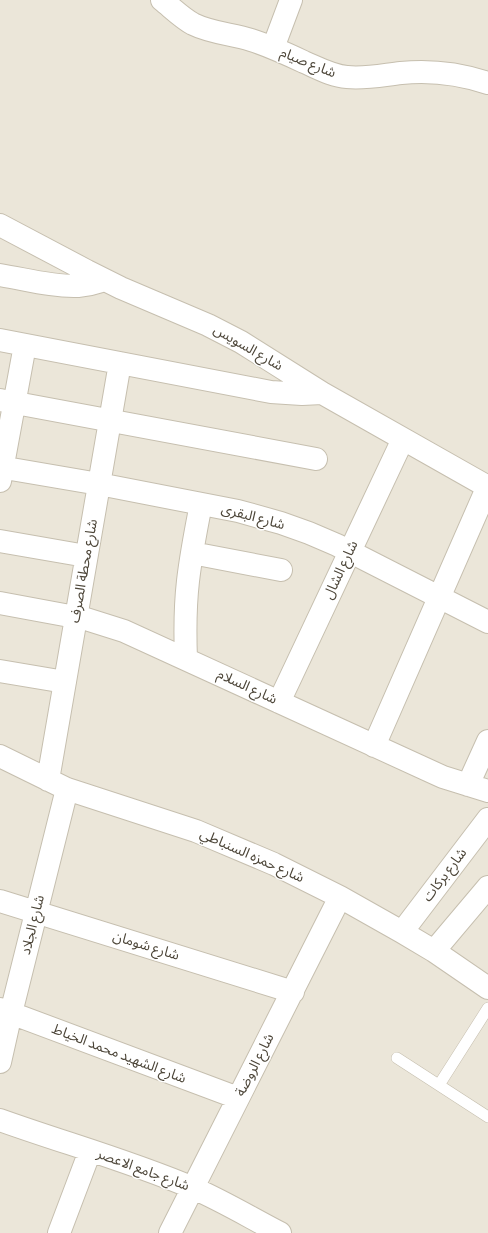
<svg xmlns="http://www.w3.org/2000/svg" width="488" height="1233" viewBox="0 0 488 1233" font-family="'Source Sans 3','Noto Sans Arabic',sans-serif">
	<rect width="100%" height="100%" fill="#f7f4eb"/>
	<path fill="#ebe6d9" d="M0,0H488V1233H0Z"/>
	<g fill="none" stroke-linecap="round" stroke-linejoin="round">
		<g stroke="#c6bfaf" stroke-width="12">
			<path id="service" d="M397,1058L488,1117
				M439,1085L488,1008"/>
		</g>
		<g stroke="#c6bfaf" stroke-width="24">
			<path id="minor" d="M162,0C172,8 182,18 193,24C211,33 232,34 251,40C270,46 287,54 304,62C318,68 332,76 347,77C365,79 383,75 401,73C430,70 461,74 488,83
				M273,48L291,0
				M0,225L87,271L121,288L208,325L241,342L322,393L488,487
				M0,275C25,279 53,287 78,286C87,285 96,283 105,280
				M0,340L271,392L302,394L322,393
				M0,400L316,459
				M0,467L99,484L238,511L281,523L309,533L337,545L488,622
				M0,481L25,345
				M0,541L86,556
				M192,553L281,570
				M0,603L86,619L124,631L432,772L443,777L488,791
				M186,659C185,633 185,607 188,581C191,555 196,529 201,504
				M0,671L65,682
				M279,702L403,439
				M374,746L488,486
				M0,756L67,789L196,831L274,864L340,897L402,932L434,951L488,988
				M48,780L120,363
				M468,785L488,741
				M0,901L293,992
				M402,932L488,819
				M434,951L488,887
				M0,1009L238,1098
				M0,1062L11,1013L67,789
				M0,1120C64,1143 130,1161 193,1188C223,1201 251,1218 280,1233
				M59,1233L90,1151
				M170,1233L340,897"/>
		</g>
		<use href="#service" stroke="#fff" stroke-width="11"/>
		<use href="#minor" stroke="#fff" stroke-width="22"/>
	</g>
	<g text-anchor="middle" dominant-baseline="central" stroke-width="3" stroke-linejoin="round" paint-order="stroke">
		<g font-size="14" fill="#4c4538" stroke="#fff">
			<text transform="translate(308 63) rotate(22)">شارع صيام</text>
			<text transform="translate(248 348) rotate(30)">شارع السويس</text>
			<text transform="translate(253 517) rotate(15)">شارع البقرى</text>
			<text transform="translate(341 570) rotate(-65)">شارع الشال</text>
			<text transform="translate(84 571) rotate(-80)">شارع محطة الصرف</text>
			<text transform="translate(247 687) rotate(25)">شارع السلام</text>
			<text transform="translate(252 856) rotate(24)">شارع حمزه السنباطي</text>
			<text transform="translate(445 875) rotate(-53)">شارع بركات</text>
			<text transform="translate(33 925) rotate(-76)">شارع الجلاد</text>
			<text transform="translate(146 946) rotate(17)">شارع شومان</text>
			<text transform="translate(119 1054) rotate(21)">شارع الشهيد محمد الخياط</text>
			<text transform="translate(255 1065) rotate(-63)">شارع الروضة</text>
			<text transform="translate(143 1170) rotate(20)">شارع جامع الاعصر</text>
		</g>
	</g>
</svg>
